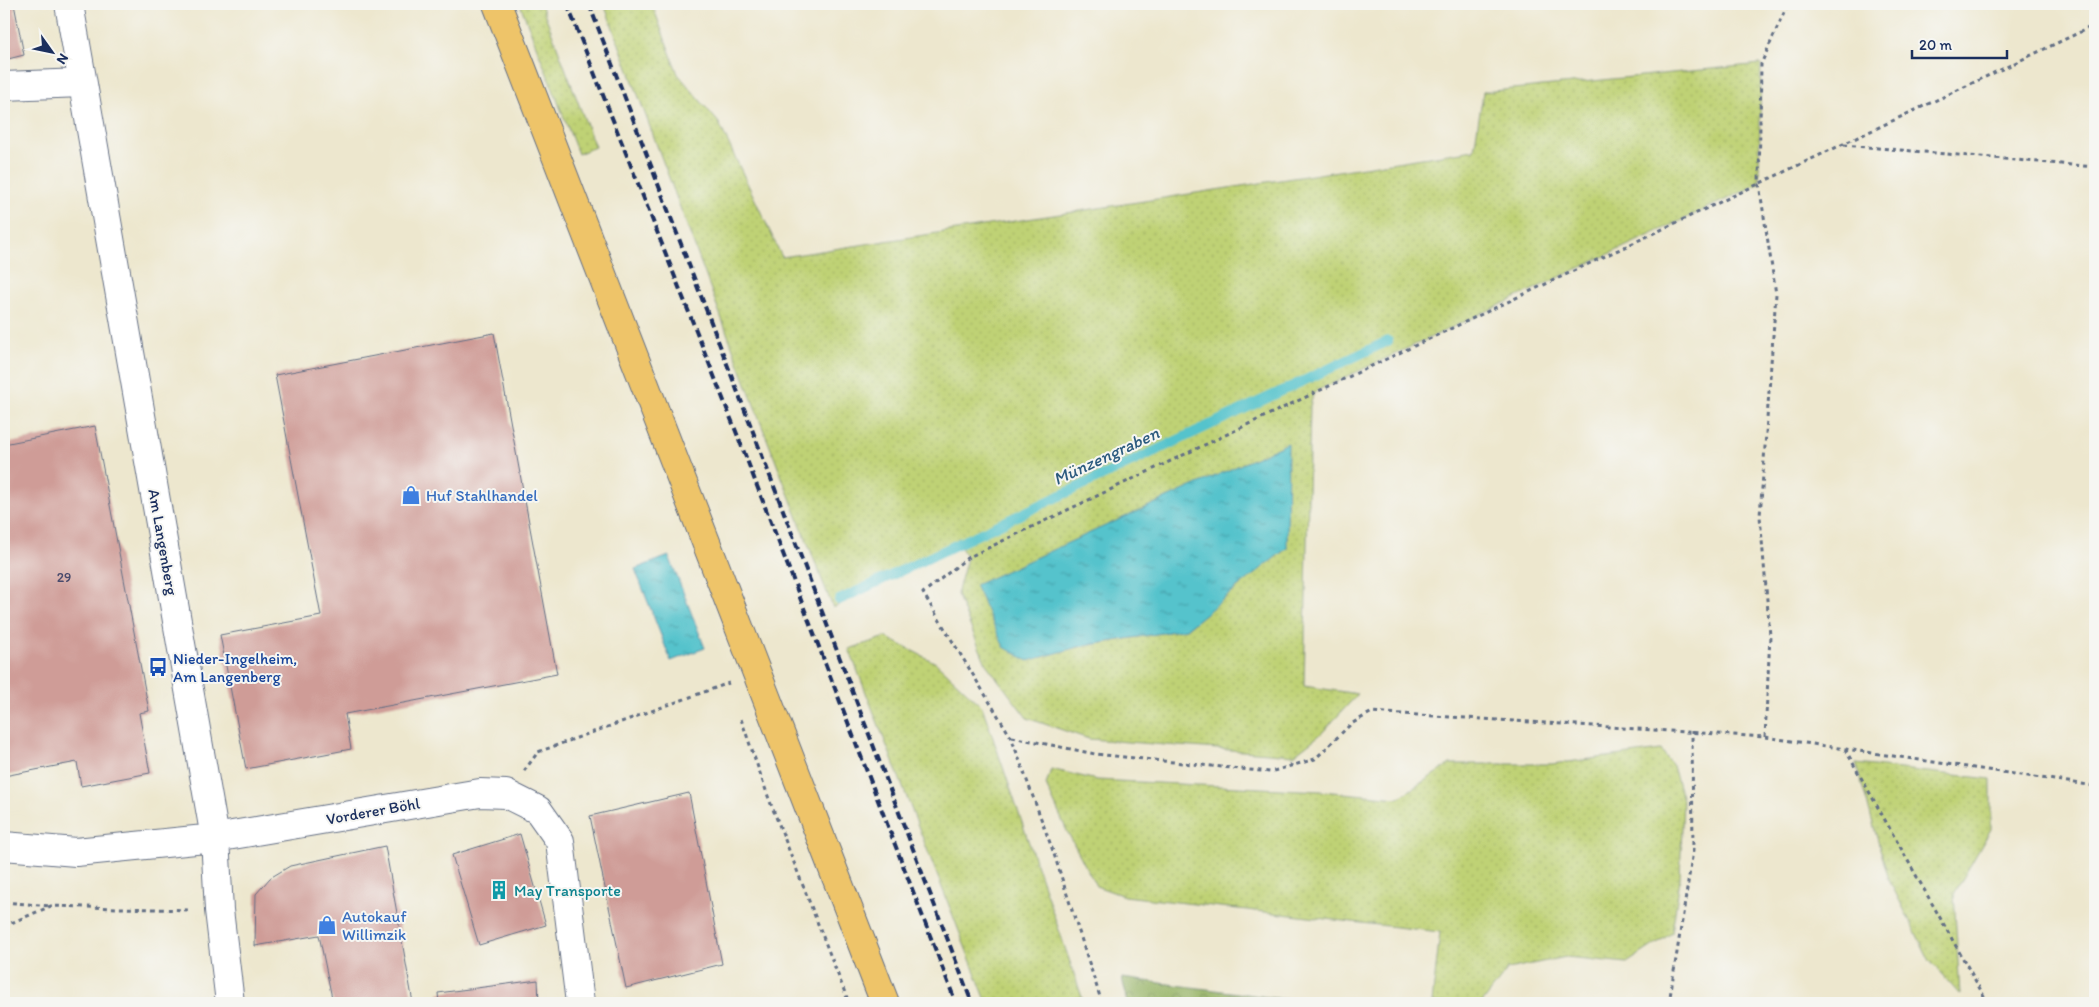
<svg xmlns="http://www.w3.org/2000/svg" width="2099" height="1007" viewBox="0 0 2099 1007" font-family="Itim,sans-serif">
	<defs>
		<pattern id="grass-dots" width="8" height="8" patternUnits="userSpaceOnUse" patternTransform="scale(1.25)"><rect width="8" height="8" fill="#bfd275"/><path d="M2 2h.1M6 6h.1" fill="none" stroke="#a4b568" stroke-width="1.8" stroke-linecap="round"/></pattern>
		<pattern id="forest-crowns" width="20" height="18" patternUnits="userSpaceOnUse" patternTransform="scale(1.25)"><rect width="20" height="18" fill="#97b466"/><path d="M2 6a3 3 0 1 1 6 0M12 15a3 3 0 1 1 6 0" fill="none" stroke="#7a9357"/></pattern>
		<pattern id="water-ripples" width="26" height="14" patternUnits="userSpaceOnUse" patternTransform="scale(1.25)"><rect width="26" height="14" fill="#55c3cc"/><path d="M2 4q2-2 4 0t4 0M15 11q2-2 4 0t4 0" fill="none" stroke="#469fa9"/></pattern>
	</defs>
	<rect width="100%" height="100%" fill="#f6f6f2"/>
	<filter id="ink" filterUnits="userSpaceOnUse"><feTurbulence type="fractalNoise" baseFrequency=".02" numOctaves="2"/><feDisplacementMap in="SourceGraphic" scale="10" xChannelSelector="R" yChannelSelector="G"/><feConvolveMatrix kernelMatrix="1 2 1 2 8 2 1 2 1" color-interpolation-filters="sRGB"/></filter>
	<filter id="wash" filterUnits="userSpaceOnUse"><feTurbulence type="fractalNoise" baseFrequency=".0096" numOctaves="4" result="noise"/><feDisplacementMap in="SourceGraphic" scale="20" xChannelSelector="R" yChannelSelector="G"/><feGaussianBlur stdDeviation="1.12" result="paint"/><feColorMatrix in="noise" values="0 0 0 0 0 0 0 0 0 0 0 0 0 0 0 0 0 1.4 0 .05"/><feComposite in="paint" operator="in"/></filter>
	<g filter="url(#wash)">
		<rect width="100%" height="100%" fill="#ede7ce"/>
		<path fill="url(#grass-dots)" stroke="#6d806a" fill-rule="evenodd" d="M520,4H541L595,147L578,154Z
			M604,4H652L678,74L719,123L782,257L1474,150L1483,92L1761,64L1759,184L1314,392L1310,406L1304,686L1358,694L1321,734L1294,755L1089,739L1027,718L986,664L957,594L967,558L958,542L833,608L760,421ZM1286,548L1186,629L1078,647Z
			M886,637L936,663L982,706L1084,1003H987L849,649Z
			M1661,750L1673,766L1683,800L1680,879L1672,933L1627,963L1566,957L1508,969L1482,1003H1432L1440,932L1124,896L1096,886L1067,831L1046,785L1051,769L1097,780L1321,791L1398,798L1450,764H1552Z
			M1856,764L1991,779V829L1954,894L1960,995L1930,961L1889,880Z"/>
		<path fill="url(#forest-crowns)" stroke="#597262" d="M1122,978L1315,1003H1128Z"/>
		<path fill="url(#water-ripples)" stroke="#387995" d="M1288,443L1287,548L1186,629L1078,647L1028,661L1004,647L975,585Z
			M669,556L705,648L671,661L635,569Z"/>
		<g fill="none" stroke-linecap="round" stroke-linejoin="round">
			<path stroke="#55c3cc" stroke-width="10" d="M839,600L1388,341"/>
		</g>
		<g id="blocks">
			<path fill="#cf9c97" d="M4,4H14L24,55L4,60Z
				M494,333L557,674L345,714L351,749L246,769L220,635L321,616L275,375Z
				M95,426L149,711L139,713L150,773L81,786L77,762L4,776V444Z
				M689,793L722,964L626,988L590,816Z
				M520,834L546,925L479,945L452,855Z
				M385,846L413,1003H333L319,935L255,946L256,894L270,878L290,866Z
				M538,980L539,1003H439L438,993Z"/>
		</g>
	</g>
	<g filter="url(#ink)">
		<use href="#blocks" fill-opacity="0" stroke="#646f85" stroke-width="1"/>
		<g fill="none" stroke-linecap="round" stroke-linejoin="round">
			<g stroke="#646f85" stroke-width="30">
				<path id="minor" d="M69,4L215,838L219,910L230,1003
					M4,86L82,83
					M4,846L76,852L215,838L480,793L506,794L538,810L560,841L580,1003"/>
			</g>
			<g stroke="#646f85" stroke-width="30">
				<path id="major" d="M497,4L885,1003"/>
			</g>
			<path stroke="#646f85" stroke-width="3" stroke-dasharray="4 4" stroke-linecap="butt" d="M463,4L466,11
				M1844,145L2095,167
				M741,719L769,799L849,1003
				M1012,737L1095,754L1270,772L1315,759L1351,724L1372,712L1765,737L2095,786
				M1765,737L1770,636L1760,516L1776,294L1759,184L1761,64L1788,4
				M1845,749L1988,1003
				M524,771L538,752L729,683
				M4,902L50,906
				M4,926L51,906L189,910
				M1102,1003L1053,851L1011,737L923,593L967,558C1343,378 1720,203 2095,25
				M1669,1003L1693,851L1692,731"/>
			<use href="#minor" stroke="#fff" stroke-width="28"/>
			<use href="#major" stroke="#eec469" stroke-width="28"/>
			<path stroke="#1b2f5e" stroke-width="4" stroke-dasharray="8 4" stroke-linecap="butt" d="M567,4L737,434L956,1003
				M589,4L972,1003"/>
		</g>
	</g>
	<defs>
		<g id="shop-bare" transform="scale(1.5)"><path d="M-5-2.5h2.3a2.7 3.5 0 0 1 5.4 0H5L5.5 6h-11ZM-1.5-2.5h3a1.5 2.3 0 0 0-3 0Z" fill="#3f7fe0" stroke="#f6f6f2" stroke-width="2.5" paint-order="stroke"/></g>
		<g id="bus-bare" transform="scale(1.5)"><path d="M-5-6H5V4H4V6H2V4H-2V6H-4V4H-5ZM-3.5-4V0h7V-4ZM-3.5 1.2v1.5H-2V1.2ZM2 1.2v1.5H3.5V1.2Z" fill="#1a4fb4" stroke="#f6f6f2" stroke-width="2.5" paint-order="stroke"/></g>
		<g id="building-bare" transform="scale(1.5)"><path d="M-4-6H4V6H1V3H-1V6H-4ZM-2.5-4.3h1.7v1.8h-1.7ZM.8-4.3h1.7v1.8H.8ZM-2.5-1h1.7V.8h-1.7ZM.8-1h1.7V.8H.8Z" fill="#0f9aa8" stroke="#f6f6f2" stroke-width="2.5" paint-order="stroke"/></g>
	</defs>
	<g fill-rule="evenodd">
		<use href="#shop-bare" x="411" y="495"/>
		<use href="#bus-bare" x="158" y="667"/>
		<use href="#building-bare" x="499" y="890"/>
		<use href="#shop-bare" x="327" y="925"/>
	</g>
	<g text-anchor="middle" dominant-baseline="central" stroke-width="4" stroke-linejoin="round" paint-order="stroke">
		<g font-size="14" fill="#484a6c">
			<text x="64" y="577">29</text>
		</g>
		<g font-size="16" fill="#366cbe" stroke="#f6f6f2" text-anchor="start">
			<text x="426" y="495">Huf Stahlhandel</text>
			<text x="342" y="916">Autokauf<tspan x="342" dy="18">Willimzik</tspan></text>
		</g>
		<g font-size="16" fill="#1b2f5e" stroke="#f6f6f2">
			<text transform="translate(163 542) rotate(80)">Am Langenberg</text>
			<text transform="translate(373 811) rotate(-10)">Vorderer Böhl</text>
		</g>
		<g font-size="16" fill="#164399" stroke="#f6f6f2" text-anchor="start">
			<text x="173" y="658">Nieder-Ingelheim,<tspan x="173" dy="18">Am Langenberg</tspan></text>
		</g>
		<g font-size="16" fill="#0d838f" stroke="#f6f6f2" text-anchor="start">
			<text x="514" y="890">May Transporte</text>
		</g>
		<g font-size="18" font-style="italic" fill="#2c5b7f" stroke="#f6f6f2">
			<text transform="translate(1106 456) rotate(-25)">Münzengraben</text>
		</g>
	</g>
	<rect width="2099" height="1007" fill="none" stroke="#f6f6f2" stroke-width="20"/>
	<g transform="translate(52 52) rotate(123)" stroke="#f6f6f2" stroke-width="4" paint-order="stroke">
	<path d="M0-4L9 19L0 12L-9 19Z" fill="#1b2f5e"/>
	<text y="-8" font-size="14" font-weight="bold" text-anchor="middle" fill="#1b2f5e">N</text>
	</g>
	<path d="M1912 50v8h95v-8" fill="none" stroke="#1b2f5e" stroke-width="2.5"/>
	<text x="1919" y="50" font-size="15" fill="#1b2f5e" stroke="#f6f6f2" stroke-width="4" paint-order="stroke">20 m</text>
</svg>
